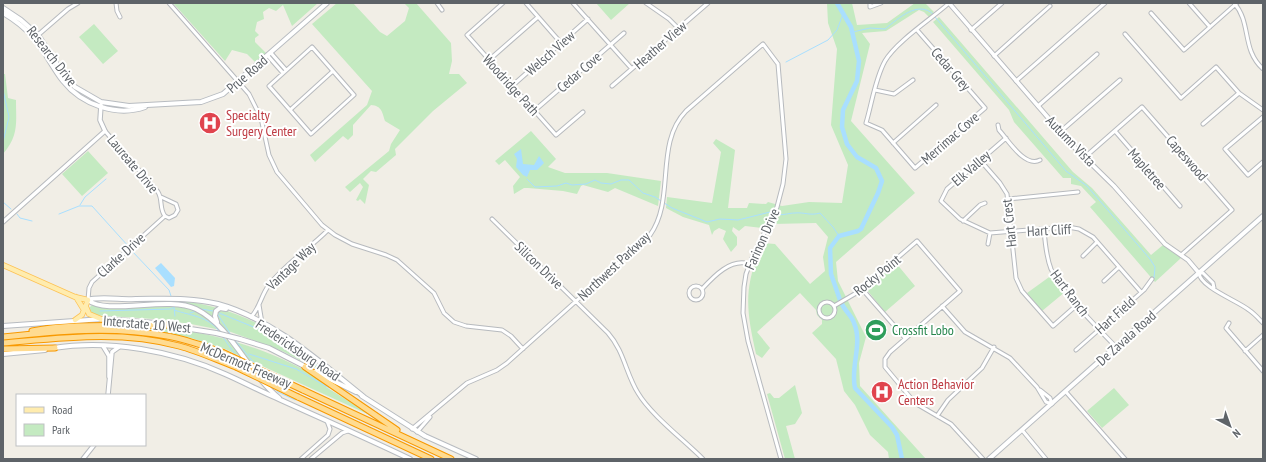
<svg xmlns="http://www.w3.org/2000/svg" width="1266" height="462" viewBox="0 0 1266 462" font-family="'PT Sans Narrow',sans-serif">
	<rect width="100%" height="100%" fill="#f1eee6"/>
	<path fill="#c4eac1" d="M173,3H318L292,26L283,5L276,11L269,8L263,12L264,19L257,22L255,31L259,35L255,38V42L266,53L255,62L247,54L232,50L225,61Z
		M337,3H353L380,32L387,36L405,21L409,8L404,3H416L451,43L452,61L449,74H459L467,83L433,111L395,149L396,155L376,172L371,171L363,179L369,185L365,204L360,199L358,201L356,200L363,187L360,183L350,192L345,187L389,151L391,144L400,130L385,121C382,112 382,106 371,105L353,125V135L348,140L343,136L315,162L310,155L367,105L372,91L312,24Z
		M596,3H630L611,20Z
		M827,3H852L857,25L887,23L915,3H925L934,12L929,17L924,12L919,10L886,31L862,33L870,44L851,121L915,193L836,262L838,281L866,337L859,363L860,386L926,459H889L888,452L870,435L855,405L844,391L836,359L812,333L822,324V320L817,315L816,310L800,293L757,332L770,348L762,358L756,354C746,309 743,287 763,243L775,244L810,284L825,271L823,257L828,237L816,223L773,224L762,228L745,226L739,231L733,227L732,231L737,237V245L731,252L723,239L726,231L719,228L714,231L712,235L709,225L683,217L666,208L667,197L712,203L721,152L713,143L716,139L735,150L728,208H747L749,203L766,204L768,202L782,206L809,202L842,203L848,165L831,125L837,49L828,23Z
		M939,17L1073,172L1092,188L1151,255L1163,245L1181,258L1155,282L1090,207L1096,202L1081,186L1071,184V178H1063L1014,122L1009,110L933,22Z
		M94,24L118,51L103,64L79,37Z
		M3,74H5L8,98L16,100C16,123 19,135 3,154Z
		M531,131L556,159L548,167L565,173H607L661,181L658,206L615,188L608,192L583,185L581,186L577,194L563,191L528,188H524L514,194L513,186L520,177L505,160L499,165L495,161Z
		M88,151L108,173L82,196L62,174Z
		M896,263L915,286L885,312L867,290L868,287Z
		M1052,275L1065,292L1042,311L1027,293Z
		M179,301C218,304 257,320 289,342L287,345L343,382L282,351L231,332L191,324L154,319L92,315L89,308L92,305L103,306L179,305Z
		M161,327C222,334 276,351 328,384L326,387L374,417L225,349L191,338L141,328Z
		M795,385L802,413L795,424L786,426L795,459H785L767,394L770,393L774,398H779Z
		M1114,388L1129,405L1102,428L1087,411Z"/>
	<path fill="#a9dfff" d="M521,149L523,164L534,165L539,156L544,163L537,170H530L527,177L523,175L516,167L517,159L514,154Z
		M161,263L175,278L174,286L171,287L155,268Z"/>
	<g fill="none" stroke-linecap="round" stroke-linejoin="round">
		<path stroke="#a9dfff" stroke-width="1" d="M935,17L1066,171L1087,186L1150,259L1155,267L1154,278
			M853,32L870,28L885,29C899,18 918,0 933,14
			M786,62L828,40L837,30L843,14
			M3,90L9,117L3,142
			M527,179L535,187L557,186L566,183L572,185L586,184L595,180L601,183L611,184L621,180H629L643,193L655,197L672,208L707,222L720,219L738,220L770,212L773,213
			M3,202L11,209
			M80,205L85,197L106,179
			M17,214L20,218L32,221
			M59,214L79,206H92L129,247
			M776,214C782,216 788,213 795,213C804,212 810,216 820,213L833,227L839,236
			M131,250L169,290L171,296
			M174,307L175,316
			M201,309L213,311
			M174,310C192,316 207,316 219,331
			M100,311L171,309L174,307
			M190,313L196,311
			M217,313L231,335
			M219,313L266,332L340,381
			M223,337L236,356
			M234,339L256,365
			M249,354L296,369L329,388
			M263,374L268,379
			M275,388L278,392L295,400"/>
		<path stroke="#a9dfff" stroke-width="4.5" d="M837,3L851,27L859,61L857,81L843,110L842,127L847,144L857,157L876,168L882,181L878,193L861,229L858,231L839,236L830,248L831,274L840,300
			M842,304C845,311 852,316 854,323C863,344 850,367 855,388L892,427L897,435L902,459"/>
		<g stroke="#b7babe" stroke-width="5">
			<path id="minor" d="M116,3L117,11L120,17
				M169,3L249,94L261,118L269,155L277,172L322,225L335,235L352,244L386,255L397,260L434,293L444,313L454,322L466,326L502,330L511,336L523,349
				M437,3L442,10
				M503,3L467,35L556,135L583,112
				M526,3L561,43
				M573,3L632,69
				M646,3L669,19L679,29
				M870,3V7L881,3
				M1189,3L1210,27
				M1234,3C1252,23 1241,49 1263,69
				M1151,13L1184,50L1237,3
				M917,30L985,108L915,168L882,130L866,123C872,103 875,79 885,61C896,42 931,19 948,4
				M971,30L1002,3
				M1125,34L1181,98L1216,67L1239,93L1263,110
				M38,35L68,9L78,3
				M312,47L354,95L311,134L269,86Z
				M271,53L286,70
				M268,56L283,73
				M994,56L1050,6
				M489,60L538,17
				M1016,81L1105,3
				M512,86L588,19
				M612,86L708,3
				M875,90L894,94L913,80
				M1038,106L1097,54
				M290,110L333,71
				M534,111L624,33
				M1263,117L1225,149L1248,175L1263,162
				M1203,124L1239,93
				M998,125L999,130C1008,140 1025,168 1040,160
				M105,131L158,192C163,200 159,209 165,216L169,218L175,215L178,210L176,204L161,197
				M1115,131L1180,206
				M1060,132L1120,80
				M1006,138L947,189L941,201L960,219L990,233L1068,227L1079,229L1093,237L1141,292
				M893,143L936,105
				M1085,157L1142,107L1232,210L1181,255
				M980,160L1000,183L1007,194L1016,278L1022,291L1053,326L1078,304
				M1008,199L1078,192
				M492,219L608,333C624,351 626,374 638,393C651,415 684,440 703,459
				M963,221L980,205L985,203
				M1044,229C1045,243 1046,256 1051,269C1062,293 1097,327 1116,347
				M988,244L990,233
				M1083,256L1097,242
				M1199,273C1200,287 1238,301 1249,310C1255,314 1259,319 1263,323
				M1199,273H1203L1213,283L1214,288
				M1104,281L1119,267
				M689 293a7 7 0 1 1 14 0a7 7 0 1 1-14 0Z
				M702,289C714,276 731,258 749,264
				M862,289L905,338
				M88,300L89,288L92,282L165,216
				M819 310a8 8 0 1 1 16 0a8 8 0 1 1-16 0Z
				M259,305L262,323
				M834,306L858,292L917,241L960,291L890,352L885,359V367L915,403L951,424L983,459
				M942,306L965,332L1010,358L1037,387L1046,402L1052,404
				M251,317C260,308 261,295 269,285C285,264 309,249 328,230
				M1229,323L1226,328L1263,371
				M1076,350L1144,290L1152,279
				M1245,351L1263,335
				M1040,390L1050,398L1052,404
				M1066,392L1125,459
				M937,416L948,400L982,368L994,347
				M412,429L467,383L497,370L507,363L650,235C676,199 654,144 686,111L763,44L778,64L786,159L783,184L777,207L752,258L746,274L744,287L743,313L748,341L781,459
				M1022,430L1046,459
				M417,432L430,417
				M301,459L328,435L330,429L327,421
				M311,459L342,433L348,431"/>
		</g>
		<g stroke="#b7babe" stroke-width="5.5">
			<path id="tertiary" d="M949,3L1070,143L1114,186L1165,244L1188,260L1199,273
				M3,222L105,131L100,120L101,105
				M103,346L109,356V377
				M108,395L112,352L119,347
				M83,459L94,445"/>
		</g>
		<g stroke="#b8bcc1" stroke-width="6">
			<path id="secondary" d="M3,8L21,20L38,35L66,78L75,87L101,102L129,106L201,102L223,94L327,3
				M3,13C15,20 25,28 34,38C45,51 52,67 63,81C82,105 117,117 145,107
				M88,300C96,296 124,300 136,299C163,299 191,297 218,304C273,319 320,362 364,397
				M88,300C107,316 168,295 196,309C232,327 247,372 279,398
				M217,322L215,316L216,311L220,308L226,309
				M165,325L216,333
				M3,326L103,319L156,323
				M240,339L269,348L308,368
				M53,348C109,339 174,351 225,374C241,381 256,389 272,396C318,417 364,437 410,459
				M3,354L45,350
				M315,372L356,392
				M362,396L425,436L476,459
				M989,459L1263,216"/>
		</g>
		<g stroke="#fdc254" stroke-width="6">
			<path id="primary" d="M3,265L75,297L88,300L82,315L75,320
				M76,297L84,310
				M86,307L89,314L101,319"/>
		</g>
		<g stroke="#f89900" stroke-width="7">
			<path id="motorway" d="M32,331C77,322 122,327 167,325
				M3,337C58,331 112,326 167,336C185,339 204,346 222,352
				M3,343C62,338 121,330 179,346C198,351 217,360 236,367
				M3,349L55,348
				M305,367L397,430
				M303,390L451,459
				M298,397L431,459"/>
		</g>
		<use href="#minor" stroke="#fff" stroke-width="3"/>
		<use href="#tertiary" stroke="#fff" stroke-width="3.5"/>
		<use href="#secondary" stroke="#fff" stroke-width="4"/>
		<use href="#primary" stroke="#ffecae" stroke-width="4.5"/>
		<use href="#motorway" stroke="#ffdb90" stroke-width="5"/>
		<g stroke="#b8bcc1" stroke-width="6" stroke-linecap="butt">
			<path id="secondary-bridge" d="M216,333L240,339"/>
		</g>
		<g stroke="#f89900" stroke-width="7" stroke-linecap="butt">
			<path id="motorway-bridge" d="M222,352L303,390
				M236,367L298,397"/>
		</g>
		<use href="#secondary-bridge" stroke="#fff" stroke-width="4"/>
		<use href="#motorway-bridge" stroke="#ffdb90" stroke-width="5"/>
	</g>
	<defs>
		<g id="hospital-disc" transform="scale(1.15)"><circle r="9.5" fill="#e0444e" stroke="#fff"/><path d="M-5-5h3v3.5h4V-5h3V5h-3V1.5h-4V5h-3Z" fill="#fff"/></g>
		<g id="stadium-disc" transform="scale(1.15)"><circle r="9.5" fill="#2e9e5b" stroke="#fff"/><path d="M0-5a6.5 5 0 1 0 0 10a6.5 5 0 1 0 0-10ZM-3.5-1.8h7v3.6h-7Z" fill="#fff"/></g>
	</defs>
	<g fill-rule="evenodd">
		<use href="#hospital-disc" x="210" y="123"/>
		<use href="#stadium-disc" x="876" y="330"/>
		<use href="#hospital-disc" x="882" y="392"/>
	</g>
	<g text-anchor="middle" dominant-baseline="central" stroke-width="4" stroke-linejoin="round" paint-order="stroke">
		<g font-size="14" fill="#5e6368" stroke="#fff">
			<text transform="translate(660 45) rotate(-41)">Heather View</text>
			<text transform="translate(550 53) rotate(-41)">Welsch View</text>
			<text transform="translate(52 56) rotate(52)">Research Drive</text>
			<text transform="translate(951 69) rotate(49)">Cedar Grey</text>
			<text transform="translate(579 72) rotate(-41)">Cedar Cove</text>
			<text transform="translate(247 74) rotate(-41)">Prue Road</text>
			<text transform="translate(511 85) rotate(48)">Woodridge Path</text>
			<text transform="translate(950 138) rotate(-41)">Merrimac Cove</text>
			<text transform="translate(1071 141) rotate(46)">Autumn Vista</text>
			<text transform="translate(1187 158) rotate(49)">Capeswood</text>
			<text transform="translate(133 164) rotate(50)">Laureate Drive</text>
			<text transform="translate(971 168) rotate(-41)">Elk Valley</text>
			<text transform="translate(1147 169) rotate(49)">Mapletree</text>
			<text transform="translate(1009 223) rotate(-96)">Hart Crest</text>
			<text transform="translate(1049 230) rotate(-3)">Hart Cliff</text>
			<text transform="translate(762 239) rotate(-66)">Farinon Drive</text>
			<text transform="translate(121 255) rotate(-42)">Clarke Drive</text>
			<text transform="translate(539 265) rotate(44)">Silicon Drive</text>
			<text transform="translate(291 266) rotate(-44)">Vantage Way</text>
			<text transform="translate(614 266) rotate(-43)">Northwest Parkway</text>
			<text transform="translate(877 275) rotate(-39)">Rocky Point</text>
			<text transform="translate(1070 293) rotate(53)">Hart Ranch</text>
			<text transform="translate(1115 315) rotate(-42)">Hart Field</text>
			<text transform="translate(147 324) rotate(5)">Interstate 10 West</text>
			<text transform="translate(1126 338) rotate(-42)">De Zavala Road</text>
			<text transform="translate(298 350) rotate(34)">Fredericksburg Road</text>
			<text transform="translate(246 365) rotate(23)">McDermott Freeway</text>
		</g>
		<g font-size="14" fill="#be3a42" stroke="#fff" text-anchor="start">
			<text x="226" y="115">Specialty<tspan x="226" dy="16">Surgery Center</tspan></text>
			<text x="898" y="384">Action Behavior<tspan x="898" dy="16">Centers</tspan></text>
		</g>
		<g font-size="14" fill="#27864d" stroke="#fff" text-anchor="start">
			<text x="892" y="330">Crossfit Lobo</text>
		</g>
	</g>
	<rect width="1266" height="462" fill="none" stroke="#5e6368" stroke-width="8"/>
	<rect x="16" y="394" width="130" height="52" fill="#ffffff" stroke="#bfc1c3"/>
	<rect x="24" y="407" width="20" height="6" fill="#ffecae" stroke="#bfc1c3"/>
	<text x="52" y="414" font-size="12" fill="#5e6368">Road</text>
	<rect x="24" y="424" width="20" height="12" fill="#c4eac1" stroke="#bfc1c3"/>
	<text x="52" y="434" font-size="12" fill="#5e6368">Park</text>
	<g transform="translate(1230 426) rotate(139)" stroke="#ffffff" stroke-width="3" paint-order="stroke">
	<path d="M0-3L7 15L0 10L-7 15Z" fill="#5e6368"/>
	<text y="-6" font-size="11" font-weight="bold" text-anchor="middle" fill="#5e6368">N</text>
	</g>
</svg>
